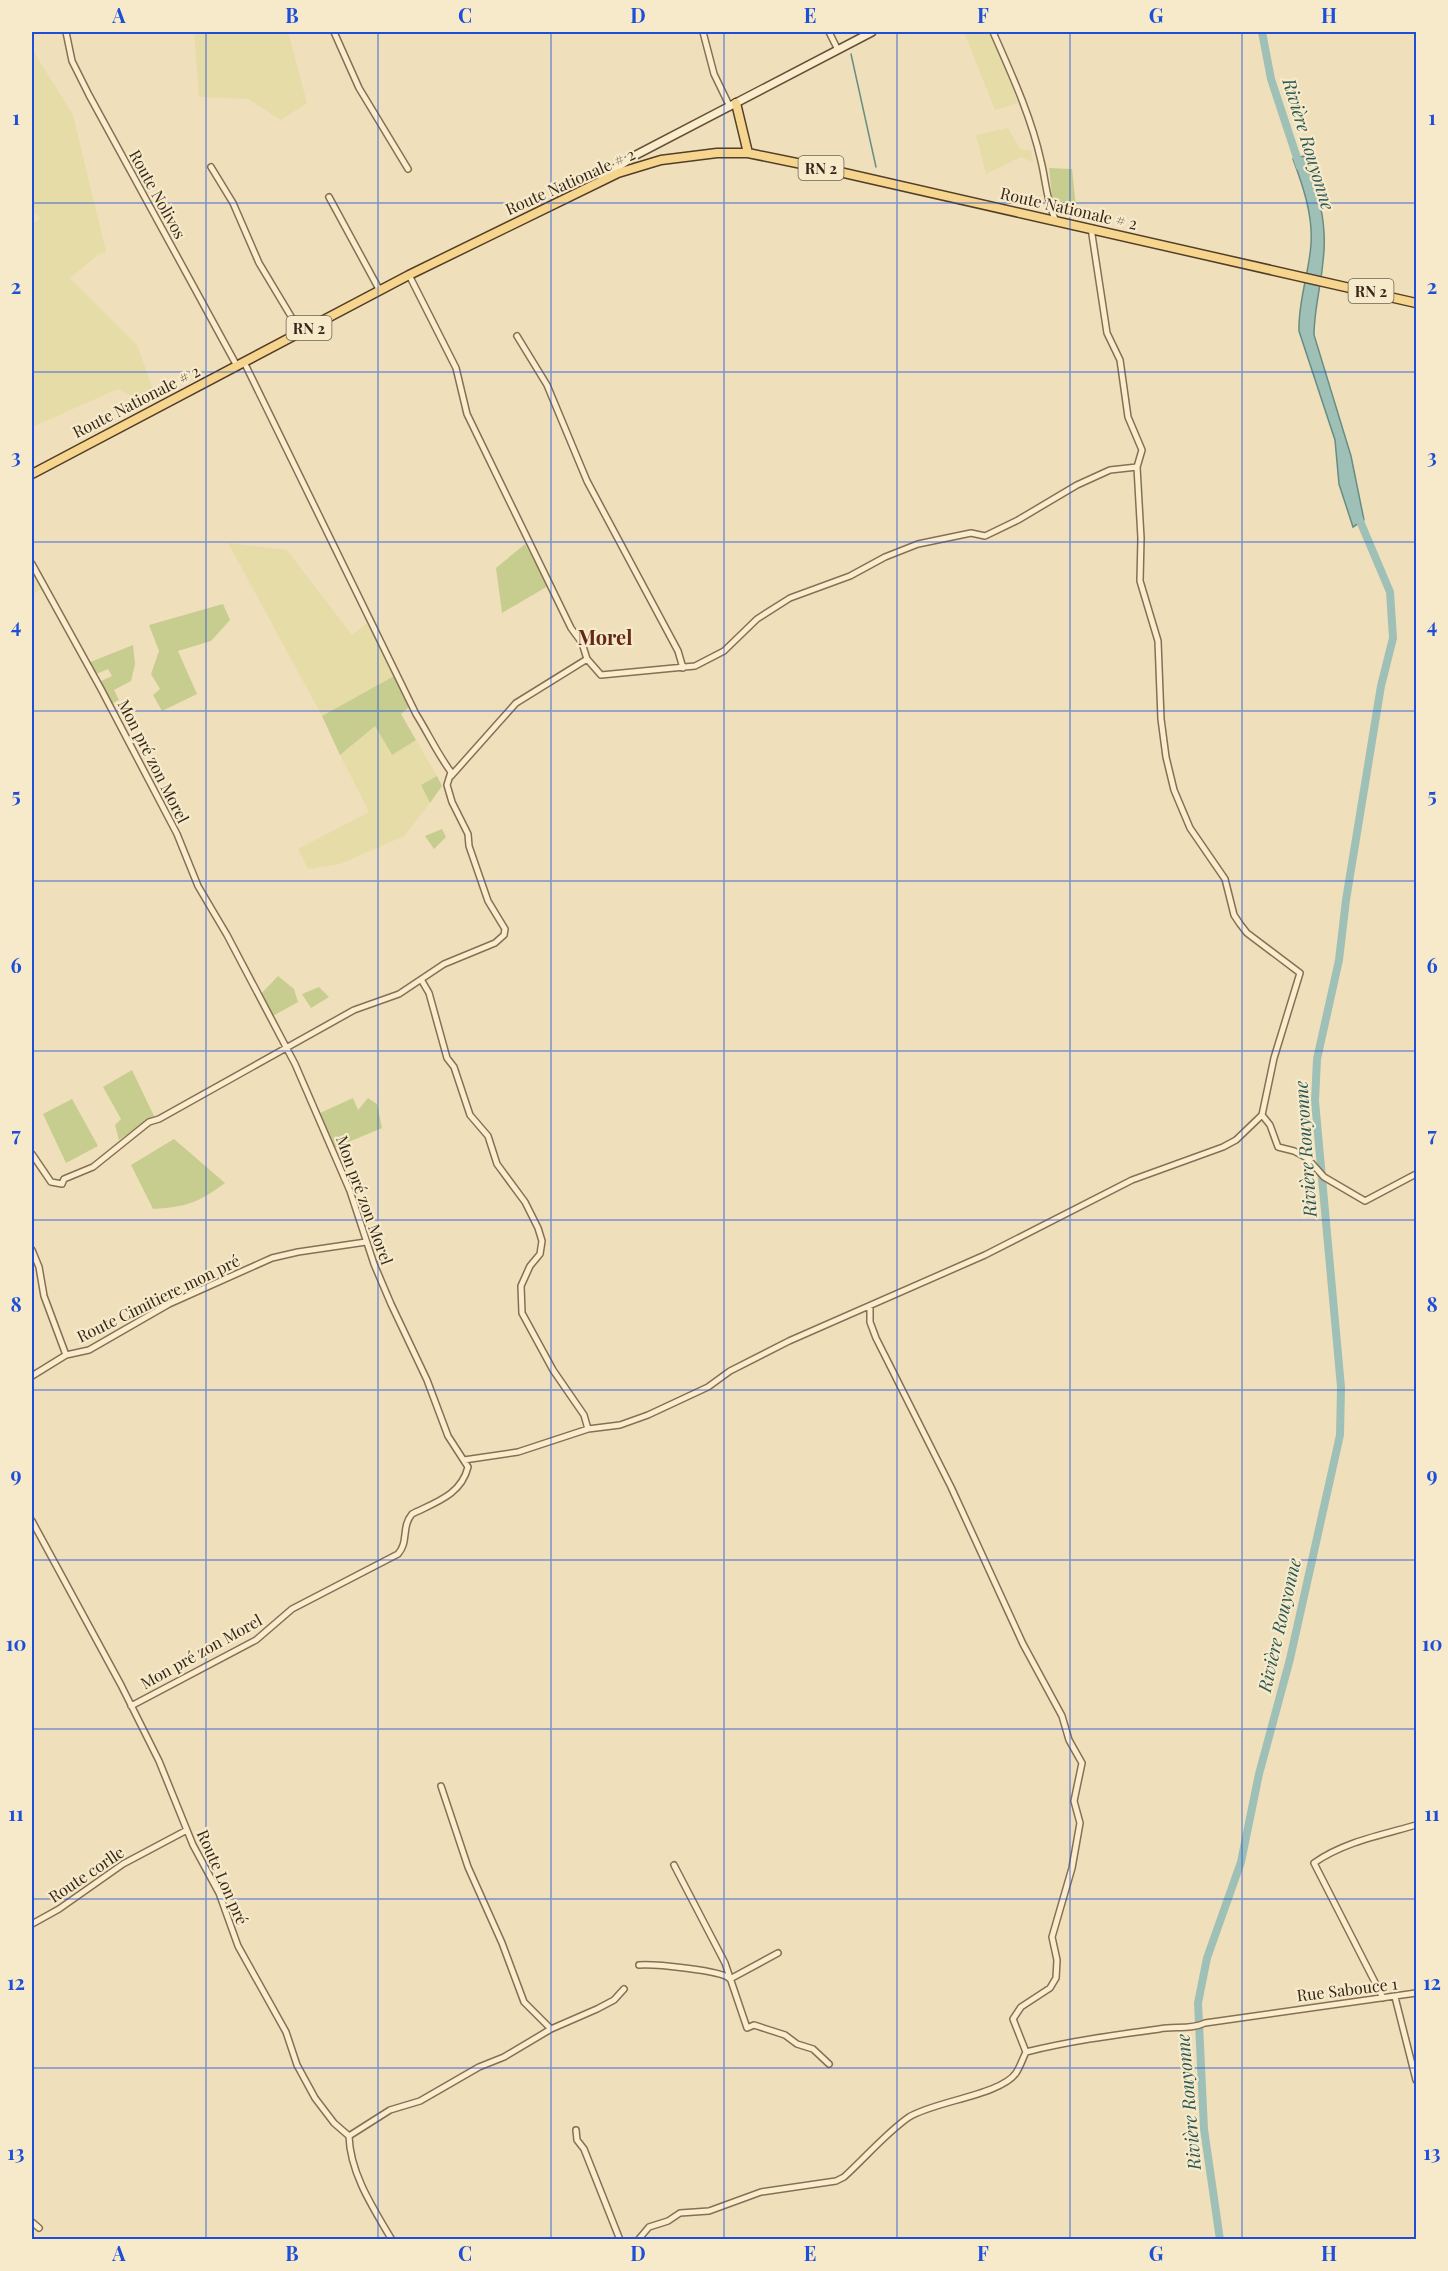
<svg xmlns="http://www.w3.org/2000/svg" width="1448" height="2271" viewBox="0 0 1448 2271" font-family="'Playfair Display',serif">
	<rect width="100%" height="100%" fill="#efe0bb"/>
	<path fill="#e5dca8" d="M194,32H288L307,103L281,120L248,99L199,97Z
		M964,32H991L1018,103L995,110Z
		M32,49L73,115L106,252L99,254L70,278L137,345L156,397L147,403L118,389L32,427V224L40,218L32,212Z
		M1008,128L1021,150H1031L1033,162L1021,157L986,174L976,135Z
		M228,543L287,550L352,635L368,622L394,676L322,716Z
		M32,564L45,587L32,595Z
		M375,725L391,755L416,740L437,776L421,785L430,803L404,836L340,864L308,869L298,849L369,812L340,755Z"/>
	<path fill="#c6cd8f" d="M1049,168L1072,169L1076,207L1053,205Z
		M525,544L548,586L502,613L496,568Z
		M223,604L230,620L211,641L178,651L197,694L162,711L153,695L160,689L151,674L159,651L149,625Z
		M133,645L135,664L131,681L114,690L119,700L111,704L99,682L112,676L108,669L94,675L88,663Z
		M394,676L410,706L401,714L416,740L392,755L375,726L340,755L322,716Z
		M437,776L442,786L430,803L421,785Z
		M442,829L446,837L434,849L425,836Z
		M278,976L294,989L298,1002L271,1017L260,995Z
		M319,987L329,997L311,1008L302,994Z
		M132,1070L154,1116L119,1140L115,1125L121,1119L103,1087Z
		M353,1098L358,1110L368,1098L377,1104L382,1128L334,1148L318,1114Z
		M72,1099L98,1146L66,1163L43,1114Z
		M174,1139L225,1183C198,1203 186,1207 153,1209L131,1165Z"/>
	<path fill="#9fc0b6" stroke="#678d84" stroke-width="1.5" d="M1304,156C1318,191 1328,223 1323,261C1321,286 1314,310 1314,335L1351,456L1364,520L1353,527L1339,484L1335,440L1299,331C1298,301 1309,274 1311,244C1313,215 1303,186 1293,159Z"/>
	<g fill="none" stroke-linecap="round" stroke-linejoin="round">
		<path stroke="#678d84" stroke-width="1.5" d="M851,54L876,167"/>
		<path stroke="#9fc0b6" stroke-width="8" d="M1262,32L1271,79L1300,167
			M1220,2240L1204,2129L1198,2003L1207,1958L1241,1862L1259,1774L1290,1659L1340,1435L1341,1387L1315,1101L1317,1059L1339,960L1346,900L1381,686L1393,638L1390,592L1357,514"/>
		<g stroke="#876f54" stroke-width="8">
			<path id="minor" d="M66,32L72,61L89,95L237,366
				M334,32L359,88L408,169
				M703,32L714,74L730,107
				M829,32L838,50
				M993,32C1011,73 1031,116 1041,161C1046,181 1046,199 1055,219
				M211,167L233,203L259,263L301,333
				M329,197L380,291
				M409,275L456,368L467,414L571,628L582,643L587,659L601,675L695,666L724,651L757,619L790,598L850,576L885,557L918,544L971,533L985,536L1018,520L1077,485L1110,470L1137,467
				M517,336L547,385L587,481L678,651L683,668
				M32,564L101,689L177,834L198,886L227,935L295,1064L350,1191L374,1264L391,1304L427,1380L448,1436L468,1467C461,1495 436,1502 412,1514C401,1527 409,1542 398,1554L292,1609L256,1640L131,1706
				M451,776L516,703L587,659
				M422,981L429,993L447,1058L454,1067L470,1115L488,1136L497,1164L525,1202L538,1228L542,1241L540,1254L530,1266L521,1286L522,1313L553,1370L584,1415L588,1429
				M1262,1115L1270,1125L1278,1147L1294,1151L1307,1158L1324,1177L1365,1201L1416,1174
				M32,1154L51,1182L62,1184L64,1179L93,1167L149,1122L159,1119L354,1010L399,994L444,964L495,943L504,935L505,929L488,901L469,846L468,834L452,802L447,785L451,772C437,753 428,733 416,714L244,362
				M32,1250L39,1267L44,1296L66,1355L32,1376
				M870,1308V1322L876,1338L951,1487L1023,1644L1062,1716L1069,1740L1082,1763L1074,1801L1080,1823L1072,1868L1052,1937L1057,1960L1056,1978L1050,1988L1021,2007L1013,2019L1026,2052
				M66,1355L89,1350L169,1304L272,1258L298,1252L366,1242
				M464,1460L518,1452L588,1429L620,1425L648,1415L708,1387L730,1371L789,1341L985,1255L1132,1180L1223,1147L1236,1140L1262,1115L1274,1058L1300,973L1247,933L1240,924L1234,915L1225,879L1190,828L1174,790L1166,757L1161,719L1158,641L1140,581L1141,538L1137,467L1142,450L1128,417L1120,360L1107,333L1091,228
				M32,1521L121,1685L159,1761L193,1845L219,1893L238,1946L286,2032L297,2065L315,2098L334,2123L349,2136C350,2173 373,2208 392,2240
				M441,1786L468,1867L502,1943L524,2002L551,2029
				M674,1865L725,1963L747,2028L754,2025L785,2035L797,2044L813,2049L829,2064
				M32,1924L59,1909L123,1864L187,1830
				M639,1965C653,1964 722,1970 730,1979L778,1953
				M1395,1997L1416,2080
				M1383,1998L1314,1863C1344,1842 1381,1835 1416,1825
				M576,2130L577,2140L584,2149L620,2240
				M349,2136L390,2110L420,2101L479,2067L504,2057L551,2029L597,2009L614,2000L624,1989
				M32,2222L39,2228
				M638,2240L649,2227L668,2221L680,2213L709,2211L761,2192L836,2181L844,2177C865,2158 886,2133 909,2117C935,2101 1001,2095 1016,2073C1020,2067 1023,2058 1026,2052C1070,2041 1115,2035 1159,2029C1174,2026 1191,2030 1205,2023L1416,1993"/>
		</g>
		<g stroke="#685038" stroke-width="10">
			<path id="secondary" d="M602,177L636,155L872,32"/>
		</g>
		<g stroke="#543d29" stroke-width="11">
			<path id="primary" d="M736,103L748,153
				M32,474L409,275L618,173L661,160L717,153H748L831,170L1416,303"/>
		</g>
		<use href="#minor" stroke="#faedce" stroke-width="5"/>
		<use href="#secondary" stroke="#faedce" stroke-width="7"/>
		<use href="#primary" stroke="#f6d68f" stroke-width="8"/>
	</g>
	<path fill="none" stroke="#1d4ed8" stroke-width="1.5" stroke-opacity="0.55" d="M206,32V2240M378,32V2240M551,32V2240M724,32V2240M897,32V2240M1070,32V2240M1242,32V2240M32,203H1416M32,372H1416M32,542H1416M32,711H1416M32,881H1416M32,1051H1416M32,1220H1416M32,1390H1416M32,1560H1416M32,1729H1416M32,1899H1416M32,2068H1416"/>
	<g text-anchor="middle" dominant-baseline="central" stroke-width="4.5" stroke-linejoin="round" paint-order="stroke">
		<g fill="#f6eacb" stroke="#6f624f" stroke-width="1.5">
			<rect x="798.5" y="156" width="45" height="24" rx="4.5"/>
			<rect x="1348.5" y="279" width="45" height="24" rx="4.5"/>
			<rect x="286.5" y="316" width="45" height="24" rx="4.5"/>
		</g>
		<g font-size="15" font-weight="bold" fill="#35271a">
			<text x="821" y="168">RN 2</text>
			<text x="1371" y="291">RN 2</text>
			<text x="309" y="328">RN 2</text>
		</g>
		<g font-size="16" fill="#35271a" stroke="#f6eacb">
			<text transform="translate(570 181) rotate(-24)">Route Nationale # 2</text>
			<text transform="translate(158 194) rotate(61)">Route Nolivos</text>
			<text transform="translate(1069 208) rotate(13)">Route Nationale # 2</text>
			<text transform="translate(136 401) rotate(-27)">Route Nationale # 2</text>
			<text transform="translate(154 761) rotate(63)">Mon pré zon Morel</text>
			<text transform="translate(365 1200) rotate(70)">Mon pré zon Morel</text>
			<text transform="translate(158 1298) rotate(-26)">Route Cimitiere mon pré</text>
			<text transform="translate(201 1651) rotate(-29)">Mon pré zon Morel</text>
			<text transform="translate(86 1874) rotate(-34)">Route corlle</text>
			<text transform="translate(223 1877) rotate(66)">Route Lon pré</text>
			<text transform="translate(1347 1989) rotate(-7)">Rue Sabouce 1</text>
		</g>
		<g font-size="18" font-style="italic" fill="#285653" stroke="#f6eacb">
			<text transform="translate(1309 144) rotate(73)">Rivière Rouyonne</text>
			<text transform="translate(1305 1149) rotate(-94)">Rivière Rouyonne</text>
			<text transform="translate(1279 1625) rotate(-77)">Rivière Rouyonne</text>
			<text transform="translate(1188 2102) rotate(-95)">Rivière Rouyonne</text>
		</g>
		<g font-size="20" font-weight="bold" fill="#632818" stroke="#f6eacb">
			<text x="605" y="636">Morel</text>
		</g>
	</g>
	<rect width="1448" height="2271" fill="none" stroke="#f6eacb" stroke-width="66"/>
	<rect x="33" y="33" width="1382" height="2205" fill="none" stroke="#1d4ed8" stroke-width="2"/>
	<g font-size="20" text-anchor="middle" font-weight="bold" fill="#1d4ed8">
		<text x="119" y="23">A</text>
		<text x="292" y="23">B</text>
		<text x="465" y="23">C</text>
		<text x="638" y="23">D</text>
		<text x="810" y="23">E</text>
		<text x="983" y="23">F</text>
		<text x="1156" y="23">G</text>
		<text x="1329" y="23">H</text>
		<text x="16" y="125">1</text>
		<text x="1432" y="125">1</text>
		<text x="16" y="294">2</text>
		<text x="1432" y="294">2</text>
		<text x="16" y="464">3</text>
		<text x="1432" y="464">3</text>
		<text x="16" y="633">4</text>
		<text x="1432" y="633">4</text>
		<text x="16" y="803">5</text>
		<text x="1432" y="803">5</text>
		<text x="16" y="973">6</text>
		<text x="1432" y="973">6</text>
		<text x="16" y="1142">7</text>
		<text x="1432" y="1142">7</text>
		<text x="16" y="1312">8</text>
		<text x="1432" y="1312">8</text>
		<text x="16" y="1482">9</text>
		<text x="1432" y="1482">9</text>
		<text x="16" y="1651">10</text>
		<text x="1432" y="1651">10</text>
		<text x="16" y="1821">11</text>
		<text x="1432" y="1821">11</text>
		<text x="16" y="1990">12</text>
		<text x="1432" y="1990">12</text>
		<text x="16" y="2160">13</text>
		<text x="1432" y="2160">13</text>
		<text x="119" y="2261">A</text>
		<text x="292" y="2261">B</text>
		<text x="465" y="2261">C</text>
		<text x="638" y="2261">D</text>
		<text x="810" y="2261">E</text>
		<text x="983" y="2261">F</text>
		<text x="1156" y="2261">G</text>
		<text x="1329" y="2261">H</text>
	</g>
</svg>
